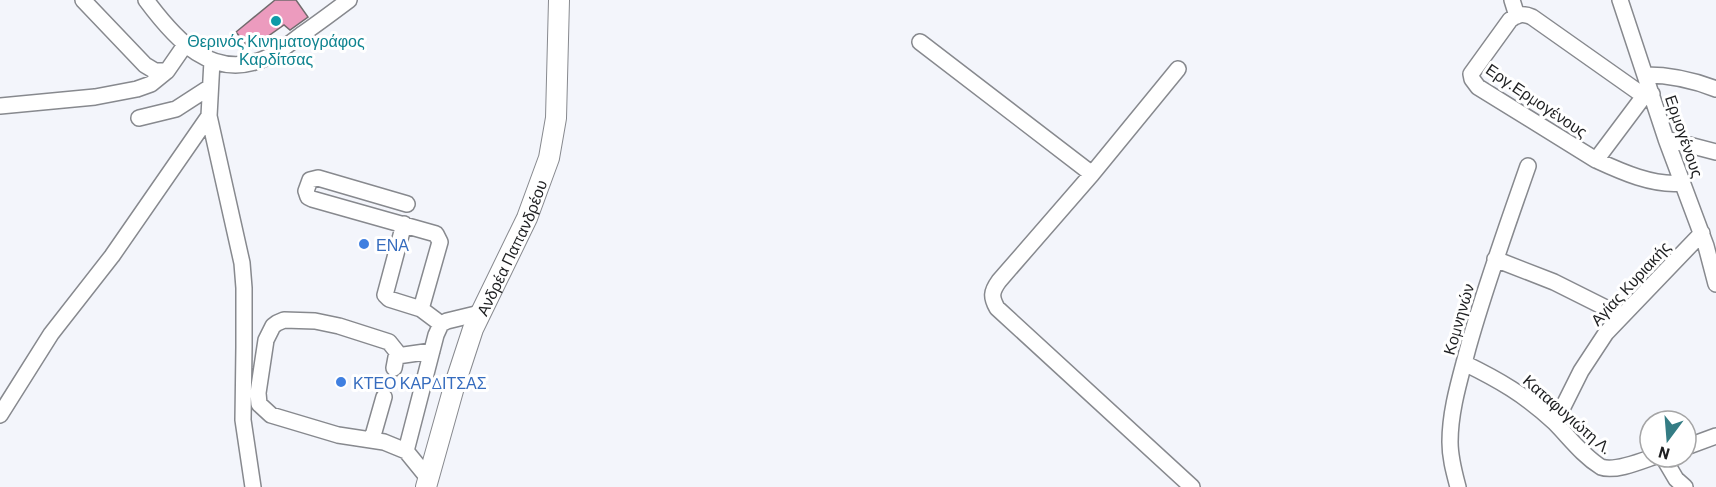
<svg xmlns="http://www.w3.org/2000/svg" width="1716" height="487" viewBox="0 0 1716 487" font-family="Barlow,sans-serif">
	<rect width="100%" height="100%" fill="#f3f5fb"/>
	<path fill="#ec9bbe" stroke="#716b6d" stroke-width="1.5" d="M275,0H296L308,17L290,30L284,25L250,49L236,32Z"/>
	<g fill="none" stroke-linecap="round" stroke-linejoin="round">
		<g stroke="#87898e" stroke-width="18">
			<path id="minor" d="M83,0L145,65L155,71H167L185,45
				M146,0C175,39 212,82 266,58C279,53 290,43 301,35C317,24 333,12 349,0
				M1512,0L1517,16
				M1620,0L1666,139L1706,246L1716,284
				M920,42L1092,174
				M212,61L209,116L242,263L244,288V347L243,420L253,487
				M1178,69L1092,174L999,281C991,292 991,297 997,308L1192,487
				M1646,75C1670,75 1693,80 1716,89
				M1652,94L1644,96L1532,17C1523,13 1517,14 1510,20L1471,74L1472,79L1478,87L1596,160C1622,172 1653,186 1682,183
				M0,106L95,97L137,89L151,84L167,71
				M139,118L176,109L210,87
				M1666,139L1716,152
				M1596,160L1644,96
				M407,204L318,178L310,180L306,191L308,197L312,199L436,234L440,242L421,309
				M404,224L385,295L389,299L421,309L441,324
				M1495,259L1554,282L1622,316
				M397,356L432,351
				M1464,363C1499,380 1525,395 1554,422C1569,437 1582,455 1601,467C1614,472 1639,462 1653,457
				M394,368L397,352L389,342L339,326L315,321L284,320L277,323L273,326L266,340L258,393L259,404L271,415L338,435L384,442L406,451
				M0,415L51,334L112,256L209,116
				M1555,423L1581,371L1606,333L1702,233
				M372,439L384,397
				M1686,447L1716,436
				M1663,457L1676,479L1685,487
				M428,478L406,451L436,335L441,324L447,321L480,313
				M1458,487C1454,472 1450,458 1450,442C1450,410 1460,379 1468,348C1485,287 1507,226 1528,166"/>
		</g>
		<g stroke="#87898e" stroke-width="22">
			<g id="major">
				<path id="s1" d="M426,487L454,387L473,329L527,218L549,158L556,118L559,0"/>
			</g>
		</g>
		<use href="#minor" stroke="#fff" stroke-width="15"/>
		<use href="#major" stroke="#fff" stroke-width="20"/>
	</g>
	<circle fill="#0f9aa8" stroke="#fff" stroke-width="2" cx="276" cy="21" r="6"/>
	<g fill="#3f7fe0" stroke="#fff" stroke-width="2">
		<circle cx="364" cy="244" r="6"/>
		<circle cx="341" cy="382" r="6"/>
	</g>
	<g text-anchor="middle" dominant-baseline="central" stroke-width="6" stroke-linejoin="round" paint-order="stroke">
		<g font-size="16" fill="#0d838f" stroke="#fff">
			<text x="276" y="40">Θερινός Κινηματογράφος<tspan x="276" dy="18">Καρδίτσας</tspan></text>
		</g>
		<g font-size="16" fill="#1e1f21" stroke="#fff">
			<text transform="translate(1537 100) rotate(34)">Εργ.Ερμογένους</text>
			<text transform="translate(1685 136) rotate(71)">Ερμογένους</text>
			<text stroke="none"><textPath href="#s1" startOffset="255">Ανδρέα Παπανδρέου</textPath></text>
			<text transform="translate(1630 283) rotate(-47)">Αγίας Κυριακής</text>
			<text transform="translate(1458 319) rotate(-74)">Κομνηνών</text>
			<text transform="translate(1568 414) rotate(41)">Καταφυγιώτη Λ.</text>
		</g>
		<g font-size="16" fill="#366cbe" stroke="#fff" text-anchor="start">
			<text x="376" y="244">ΕΝΑ</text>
			<text x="353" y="382">ΚΤΕΟ ΚΑΡΔΙΤΣΑΣ</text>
		</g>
	</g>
	<g transform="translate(1668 439) rotate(196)"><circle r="28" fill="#ffffff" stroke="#a5a5a6" stroke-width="1.5"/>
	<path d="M0-4.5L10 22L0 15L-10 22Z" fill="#347c84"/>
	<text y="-9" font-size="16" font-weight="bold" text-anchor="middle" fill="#1e1f21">N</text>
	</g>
</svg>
